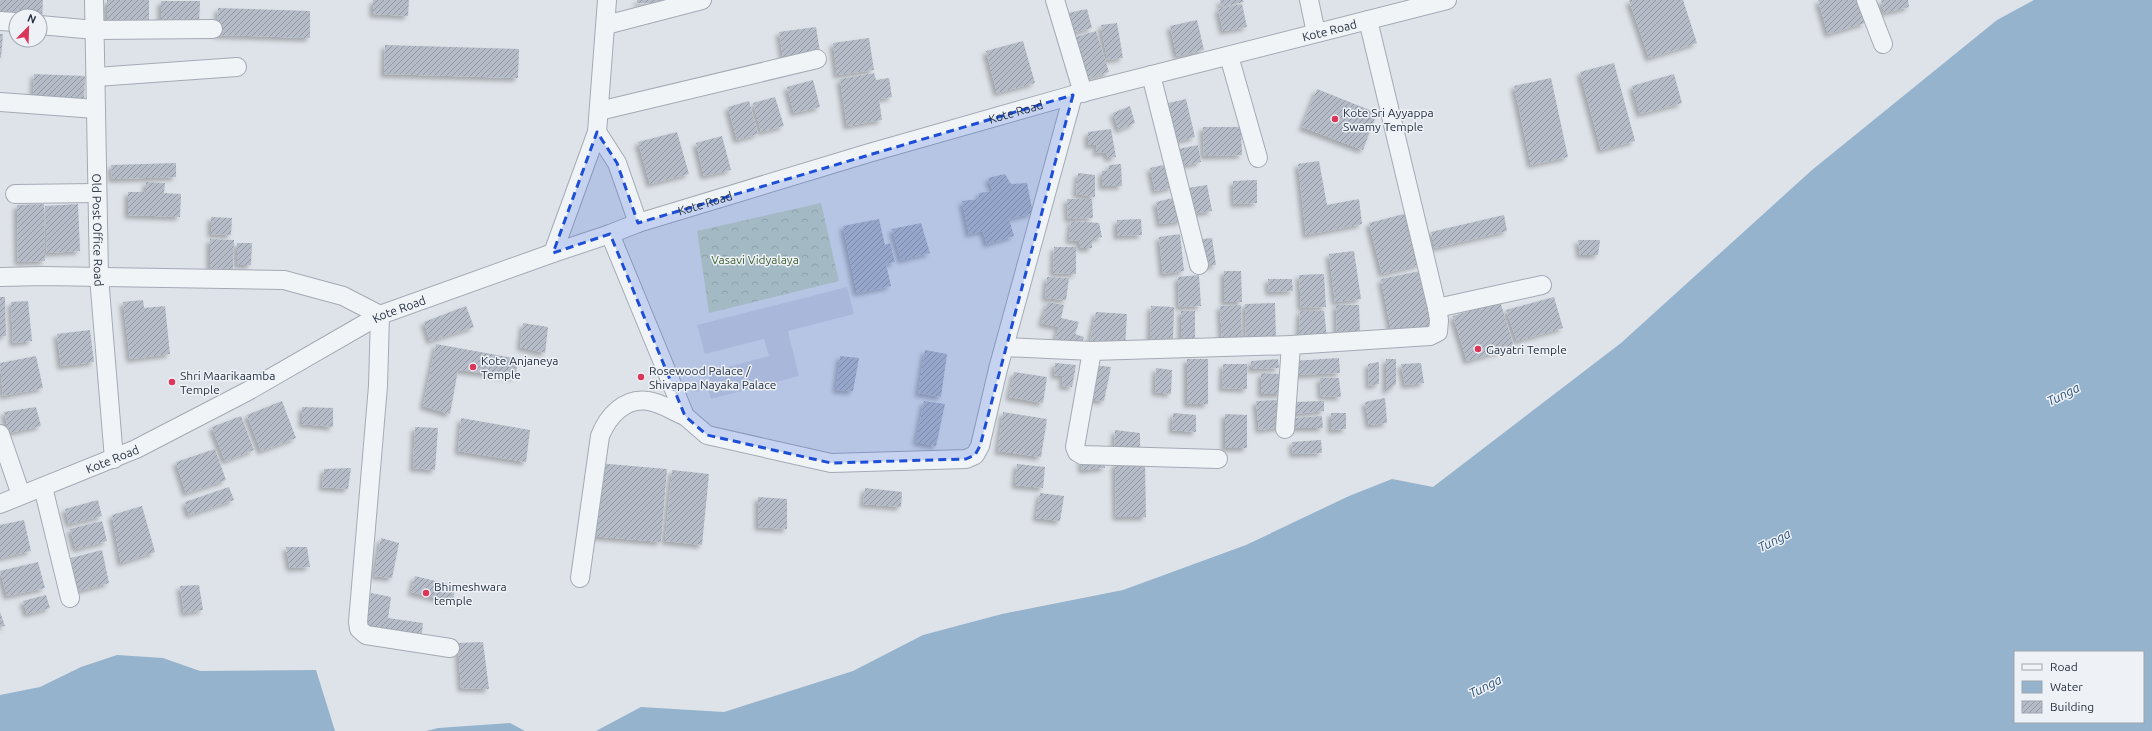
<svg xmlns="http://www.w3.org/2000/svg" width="2152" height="731" viewBox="0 0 2152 731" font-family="Ubuntu,sans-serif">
	<defs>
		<pattern id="forest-crowns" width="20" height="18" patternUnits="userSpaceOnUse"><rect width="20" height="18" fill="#c5d4be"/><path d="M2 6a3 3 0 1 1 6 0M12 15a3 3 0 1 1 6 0" fill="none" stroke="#a9b6a4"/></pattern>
		<pattern id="building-hatch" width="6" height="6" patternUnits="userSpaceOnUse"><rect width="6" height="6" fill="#b5bcc7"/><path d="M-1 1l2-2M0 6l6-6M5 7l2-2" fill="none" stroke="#9399a3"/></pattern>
		<filter id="shadow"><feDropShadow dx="-3.5" dy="3.5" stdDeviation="2" flood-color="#0004"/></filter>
	</defs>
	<rect width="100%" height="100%" fill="#dee3e9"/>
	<path fill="#ccd2db" d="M847,287L854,314L788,331L799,376L711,399L708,389L695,392L693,385L710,381L708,372L769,356L764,339L705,354L697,325Z"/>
	<path fill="url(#forest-crowns)" d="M821,203L839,281L709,313L697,231Z"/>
	<path fill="#95b3cd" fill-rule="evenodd" d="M2034,0H2152V731H596L641,707L724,712L853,671L923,635L1002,614L1123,590L1246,545L1349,496L1392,479L1433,487L1621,343L1812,170L1997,20ZM2015,652H2143V722H2015Z
		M117,655L163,658L200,671L316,670L335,731H0V695L40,687L81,667Z
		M510,723L525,731H426L438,728Z"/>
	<path fill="url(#building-hatch)" filter="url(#shadow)" d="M0,0H43L42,19H40V16H0Z
		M107,0H149V24H107Z
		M373,0H409L408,16L373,14Z
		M637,0H673V4L637,3Z
		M1220,0H1243L1244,2L1221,7Z
		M1629,0H1683L1697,43L1649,58Z
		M1818,0H1856L1865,23L1828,34Z
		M1881,0H1908L1909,7L1884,13Z
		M161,1H200L199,24L161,23Z
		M1242,4L1247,27L1223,31L1218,9Z
		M218,8L310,11V38L217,35Z
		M1087,9L1092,28L1067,34L1063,14Z
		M1197,20L1204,50L1177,56L1170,26Z
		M1117,23L1123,58L1107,60L1101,25Z
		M816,27L821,58L784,63L779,32Z
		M1096,31L1109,72L1082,80L1069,39Z
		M0,34H3L1,58H0Z
		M869,38L874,70L837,75L833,43Z
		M1023,41L1035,83L997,93L986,51Z
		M385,45L519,49L518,78L384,74Z
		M1614,63L1635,141L1601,150L1580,72Z
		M874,73L876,80L889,78L892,97L879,99L882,120L847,126L840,79Z
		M34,74L85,76L84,103L33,101Z
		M1674,74L1682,103L1640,114L1632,86Z
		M1551,78L1568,157L1531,165L1514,86Z
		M813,80L820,107L794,113L787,87Z
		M1317,89L1377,113L1363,150L1302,127Z
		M775,97L784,126L761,132L753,103Z
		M1186,99L1195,137L1174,142L1164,104Z
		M749,101L758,134L737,140L728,107Z
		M1130,106L1135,123L1119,130L1113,113Z
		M1203,127H1241L1242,155L1204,156Z
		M1111,129L1116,157L1108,158L1106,152L1096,153L1097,145H1088V132Z
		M677,132L689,174L650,184L638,142Z
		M722,136L731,170L704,176L696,143Z
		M1198,145L1201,162L1181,166L1178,149Z
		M1319,161L1327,205L1359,199L1362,224L1306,235L1298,164Z
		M176,163V177L112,179L111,165Z
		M1121,164L1122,186H1102V171H1109V165Z
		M1168,164L1173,187L1155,191L1150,168Z
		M1078,173L1095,175V197L1076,194Z
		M1005,174L1011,184L1027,183L1033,213L1009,219L1014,236L987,244L983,231L969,234L962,201L979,199V193L993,191L988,178Z
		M1257,180V203L1234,204L1233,181Z
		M146,182L165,183L164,193L181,194L180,217L128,215V192H146Z
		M1207,185L1212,211L1192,214L1188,188Z
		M1173,198L1174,207L1180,209L1182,221L1160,224L1156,202Z
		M1067,199H1092L1093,218L1068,219Z
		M44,204L45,261L18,262L17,205Z
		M78,204L80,251L47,253L45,206Z
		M1408,213L1421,264L1382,274L1369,223Z
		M1504,215L1507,231L1435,248L1431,232Z
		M211,217L232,218L231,235L211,234Z
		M879,219L885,245L890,243L895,262L886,264L891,286L857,293L843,226Z
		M1141,219L1142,235L1117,236V220Z
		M1071,221L1099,223L1102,237L1092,239V248H1081L1079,241L1069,240Z
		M921,223L930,253L901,260L892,229Z
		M1180,234L1184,271L1163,274L1159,237Z
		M1212,238L1216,265L1200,267L1196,240Z
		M210,239L234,240L233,269L210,268Z
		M1578,240H1600L1598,255H1580Z
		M237,243H252L251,265H237Z
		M1054,247H1076V274L1053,273Z
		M1354,251L1361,299L1335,302L1329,254Z
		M1224,271H1241L1242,302H1224Z
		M1420,271L1431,327L1392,335L1381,279Z
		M1324,274L1326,307L1301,308L1299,275Z
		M1199,275L1201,306L1179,307L1178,277Z
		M1047,277L1069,278L1066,300L1045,298Z
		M1268,279H1292L1293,291L1269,292Z
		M0,297H5L6,336H0Z
		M1554,297L1563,328L1517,341L1506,310Z
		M143,300L144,308L165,306L170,354L130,359L123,302Z
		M28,301L32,341L13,343L11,302Z
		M1500,301L1514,347L1467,361L1453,316Z
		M1048,302L1064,305L1061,318L1079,322L1075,334L1084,337L1080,348L1054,342L1059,327L1041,323Z
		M1275,303L1276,340L1246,341L1245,304Z
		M1241,305L1242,341L1222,342L1220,306Z
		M1336,305H1359L1360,335H1337Z
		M466,306L474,327L430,341L424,322Z
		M1151,306L1174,307L1173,342L1150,341Z
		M1181,311H1195V342H1181Z
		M1300,311H1324L1327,337L1299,338Z
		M1096,312L1127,314L1125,348L1089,346Z
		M523,323L548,327L545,353L520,347Z
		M90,330L94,362L61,366L57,334Z
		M436,344L519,359L515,377L458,370L450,414L423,406Z
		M925,350L947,354L941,397L918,393Z
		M36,356L43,388L3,396L0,363Z
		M840,356L859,358L853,391L836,390Z
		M1339,358L1340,373L1294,375L1293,361Z
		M1187,359H1208V404H1187Z
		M1278,359L1279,368L1251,369V361Z
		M1386,359H1396V384L1386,392Z
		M1379,362V384L1369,386L1368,364Z
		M1055,363L1076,365L1072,387L1062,386L1063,376L1054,375Z
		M1421,363L1424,383L1405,385L1401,364Z
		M1223,364H1247V389L1222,388Z
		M1093,365L1111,367L1104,401L1086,399Z
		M1156,368L1172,370L1171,394L1155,392Z
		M1014,372L1047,377L1043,403L1009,397Z
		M1261,373L1281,374L1282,394H1261Z
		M1320,378H1339L1341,397L1321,396Z
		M1385,398L1387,423L1369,425L1365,402Z
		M1280,400L1282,427L1259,430L1256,401Z
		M282,401L296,438L261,451L247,415Z
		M924,401L945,404L936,446L916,442Z
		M1324,401V411L1294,414L1293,402Z
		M36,407L41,426L9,433L4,412Z
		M302,407L333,408V427L302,424Z
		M1003,412L1047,419L1041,457L998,451Z
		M1173,413L1196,415V432L1172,430Z
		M1331,413H1346V429L1331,430Z
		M1225,414L1247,415V448H1225Z
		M241,416L254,450L225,461L212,427Z
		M1322,416L1323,428H1295V418Z
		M461,418L530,430L526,462L458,451Z
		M415,427L438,428L435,470L413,468Z
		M1115,430L1140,433V456L1114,455Z
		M1321,440L1322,453L1293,454L1292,442Z
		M215,449L226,480L186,493L176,462Z
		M1104,458L1105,468L1082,470L1081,460Z
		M597,463L667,469L661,542L591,536Z
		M1115,463H1145L1146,517H1116Z
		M1017,464L1045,467L1043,488L1015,485Z
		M351,468L348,489L322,487L324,469Z
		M672,470L709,474L702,545L665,541Z
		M229,487L234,500L189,515L185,502Z
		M865,488L902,492L901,507L863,504Z
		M1040,493L1064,496L1060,521L1036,518Z
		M758,497L787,499V529L758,527Z
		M98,500L102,516L69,524L65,509Z
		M142,506L155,552L121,563L112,515Z
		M24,520L31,551L0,558V525Z
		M102,521L107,541L76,549L70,529Z
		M381,538L399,543L392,578L374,576Z
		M286,547H307L310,567L290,568Z
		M102,550L109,583L78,591L71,558Z
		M38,562L45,588L7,596L0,571Z
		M415,576L456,586L452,602L411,592Z
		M199,585L203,610L184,613L180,586Z
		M371,593L391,597L388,618L423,623L421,641L365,632Z
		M46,595L50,608L27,614L23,601Z
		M0,612L5,626L0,627Z
		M483,642L489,689L461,688L458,643Z"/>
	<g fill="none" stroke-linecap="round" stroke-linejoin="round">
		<g stroke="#a3aab4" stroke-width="20">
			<g id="minor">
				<path id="s1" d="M94,0L99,277L114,459"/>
				<path d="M1055,0L1083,93"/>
				<path d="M1309,0L1316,33"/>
				<path d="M1866,0L1883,44"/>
				<path d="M0,21L16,22"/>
				<path d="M40,25L95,30L213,29"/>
				<path d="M606,25L702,0"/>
				<path d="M1229,56L1258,158"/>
				<path d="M1151,75L1199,265"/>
				<path d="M96,77L237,67"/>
				<path d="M0,102L96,109"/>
				<path d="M599,111L817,59"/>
				<path d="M597,132L617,163L638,223"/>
				<path d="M15,194L97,193"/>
				<path d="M610,234L685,416L707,435L831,463L966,459L975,455L980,446L998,369L1073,95"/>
				<path d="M553,253L597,132L607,0"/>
				<path d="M0,277L43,276L284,280L343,296L380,315L378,386L358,622L359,629L366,635L450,648"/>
				<path d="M1437,308L1542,285"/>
				<path d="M1004,347L1092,351L1291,345L1430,336L1438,332L1439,320L1437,308L1368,20"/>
				<path d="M1092,351L1075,447L1077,452L1082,455L1218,459"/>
				<path d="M1285,429L1291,345"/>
				<path d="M0,434L21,495"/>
				<path d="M43,487L70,598"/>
				<path id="s2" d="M0,504L136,449L248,391L380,315L553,253L610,234L638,223L869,153L1073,95L1447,0"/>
				<path d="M580,578L600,436C608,416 625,397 648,401C660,402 674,412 685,416"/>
			</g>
		</g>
		<use href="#minor" stroke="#f1f4f7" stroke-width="18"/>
	</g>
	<path fill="#1d4ed8" fill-opacity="0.2" stroke="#1d4ed8" stroke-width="3" stroke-dasharray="8 5" stroke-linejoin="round" d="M1073,95L980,446L975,455L966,459L831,463L707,435L685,416L610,234L553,253L597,132L617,163L638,223Z"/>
	<g fill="#db3657" stroke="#eef2f7" stroke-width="1.5">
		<circle cx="1335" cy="119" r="4"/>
		<circle cx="1478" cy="349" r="4"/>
		<circle cx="473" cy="367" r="4"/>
		<circle cx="641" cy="377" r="4"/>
		<circle cx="172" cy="382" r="4"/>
		<circle cx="426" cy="593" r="4"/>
	</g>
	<g text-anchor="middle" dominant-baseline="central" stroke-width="3" stroke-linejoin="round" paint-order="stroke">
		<g font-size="12" fill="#263142" stroke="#eef2f7">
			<text stroke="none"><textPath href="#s2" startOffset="1417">Kote Road</textPath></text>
			<text stroke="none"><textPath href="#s2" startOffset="1093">Kote Road</textPath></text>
			<text stroke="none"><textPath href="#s2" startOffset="769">Kote Road</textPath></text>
			<text stroke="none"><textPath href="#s1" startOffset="230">Old Post Office Road</textPath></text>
			<text stroke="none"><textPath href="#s2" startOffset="445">Kote Road</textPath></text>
			<text stroke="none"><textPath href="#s2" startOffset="121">Kote Road</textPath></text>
		</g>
		<g font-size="12" fill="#263142" stroke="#eef2f7" text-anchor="start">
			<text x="1343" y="112">Kote Sri Ayyappa<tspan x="1343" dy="14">Swamy Temple</tspan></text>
			<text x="1486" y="349">Gayatri Temple</text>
			<text x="481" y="360">Kote Anjaneya<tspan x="481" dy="14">Temple</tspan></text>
			<text x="649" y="370">Rosewood Palace /<tspan x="649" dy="14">Shivappa Nayaka Palace</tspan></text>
			<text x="180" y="375">Shri Maarikaamba<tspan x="180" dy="14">Temple</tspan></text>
			<text x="434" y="586">Bhimeshwara<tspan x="434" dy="14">temple</tspan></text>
		</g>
		<g font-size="12" fill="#3c5f31" stroke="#eef2f7">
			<text x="755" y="259">Vasavi Vidyalaya</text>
		</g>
		<g font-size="13" font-style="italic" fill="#2c527a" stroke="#eef2f7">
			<text transform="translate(2063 394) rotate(-27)">Tunga</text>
			<text transform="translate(1774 540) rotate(-27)">Tunga</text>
			<text transform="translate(1485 686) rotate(-27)">Tunga</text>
		</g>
	</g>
	<rect x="2014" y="651" width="130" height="72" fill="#eef2f7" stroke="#9ea5af"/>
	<rect x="2022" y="664" width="20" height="6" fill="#f1f4f7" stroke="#9ea5af"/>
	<text x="2050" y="671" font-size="12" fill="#263142">Road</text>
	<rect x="2022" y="681" width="20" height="12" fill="#95b3cd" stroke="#9ea5af"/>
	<text x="2050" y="691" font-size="12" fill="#263142">Water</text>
	<rect x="2022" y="701" width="20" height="12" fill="url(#building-hatch)" stroke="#9ea5af"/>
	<text x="2050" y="711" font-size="12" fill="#263142">Building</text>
	<g transform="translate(28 28) rotate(23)"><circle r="19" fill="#eef2f7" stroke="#9ea5af"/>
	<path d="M0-3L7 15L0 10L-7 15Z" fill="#db3657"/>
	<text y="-6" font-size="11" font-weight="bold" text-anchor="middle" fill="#263142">N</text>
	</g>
</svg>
